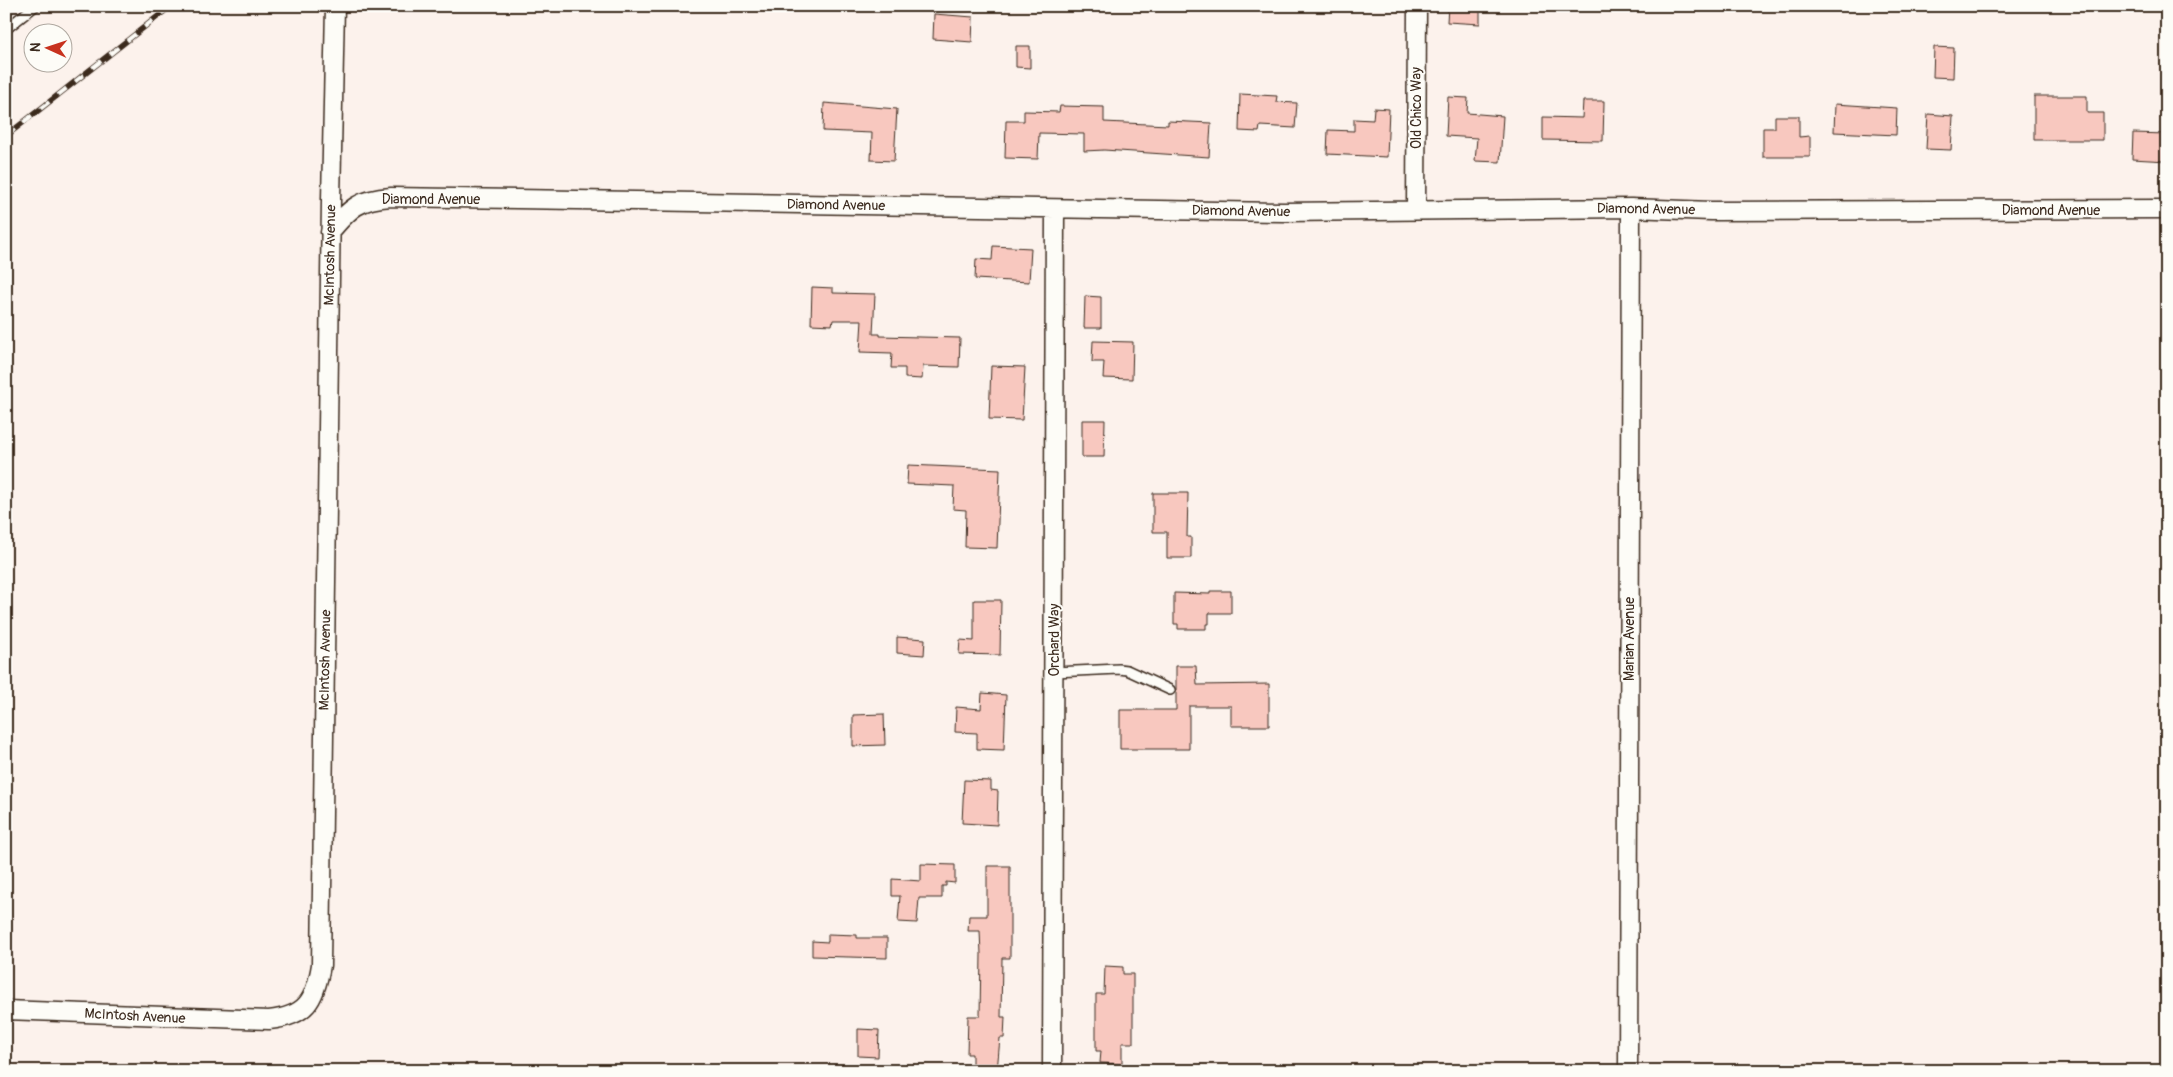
<svg xmlns="http://www.w3.org/2000/svg" width="2173" height="1077" viewBox="0 0 2173 1077" font-family="Pangolin,sans-serif">
	<rect width="100%" height="100%" fill="#fcf2ec"/>
	<filter id="ink" filterUnits="userSpaceOnUse"><feTurbulence type="fractalNoise" baseFrequency=".02" numOctaves="2"/><feDisplacementMap in="SourceGraphic" scale="10" xChannelSelector="R" yChannelSelector="G"/><feConvolveMatrix kernelMatrix="1 2 1 2 8 2 1 2 1" color-interpolation-filters="sRGB"/></filter>
	<g filter="url(#ink)">
		<path fill="#f8c8bf" stroke="#3b2a1e" d="M1448,6H1480V24L1447,22Z
			M934,14L973,17L972,42L933,39Z
			M1016,46H1030V68L1016,67Z
			M1934,47L1954,48L1953,78L1933,77Z
			M1240,94L1277,96L1276,102L1297,103L1295,128L1260,126L1259,132L1239,131Z
			M2034,96H2087V113H2103V140H2034Z
			M1448,97L1468,98L1467,113L1503,116L1500,162L1475,161L1477,138L1446,136Z
			M1583,101H1604L1603,141L1543,140V117L1582,118Z
			M824,103L897,109L894,161L871,160L872,133L823,131Z
			M1835,104L1897,108L1896,135L1834,132Z
			M1060,106L1104,107V122L1168,125V121L1211,123L1209,157L1104,150L1084,151V134L1039,133L1038,159L1005,158L1006,121H1024V111L1059,112Z
			M1374,108L1389,109L1387,157L1327,154L1328,130L1354,131V119L1373,120Z
			M1928,114L1953,116L1951,150L1926,149Z
			M1775,116H1799V137L1810,136V157H1763V128H1775Z
			M2133,133L2167,134V161L2132,159Z
			M993,246L1031,248L1029,282L975,279L976,259L992,260Z
			M812,287L833,288V293L875,294L873,334H880V336L960,338L959,367L923,366L922,379L905,378V368H891L892,353L860,352L862,320H833L832,325L811,324Z
			M1085,296L1101,297V328H1084Z
			M1093,341L1133,342L1132,379L1103,378L1104,362H1092Z
			M991,366L1025,367L1022,420L989,419Z
			M1082,420H1105L1104,457H1082Z
			M908,465L1000,469L997,548L965,547L966,510L953,509L954,486L907,484Z
			M1153,493H1188L1187,537H1191V558H1167V532H1153Z
			M1210,591H1231V613H1209V624H1206V629H1178V624H1174V593L1210,594Z
			M974,600H1001L1000,655L959,654L960,640L974,641Z
			M897,637L925,639L924,655L897,653Z
			M1176,666H1196L1197,685L1269,684V726H1231V706H1189V749H1120V710H1176Z
			M982,693L1006,695L1004,750L977,749V733L955,732L956,707L981,709Z
			M884,714L885,745L853,746V715Z
			M964,780L991,781V790L998,791L997,825L962,823Z
			M921,864L955,865V883L946,882V886H942V898H919L917,923L898,922L900,896H892V879L921,881Z
			M987,866H1010V958H1002L1001,1017H1005L1004,1038H1000L997,1071H972V1054H967L968,1016H980L981,954L980,931H968L969,916H987Z
			M828,934L857,935V938H887V958L812,956V941L828,942Z
			M1105,966L1123,967V974H1133V1043H1122V1064L1100,1063L1101,1051H1096V994H1104Z
			M858,1029L879,1030L878,1057L858,1056Z"/>
		<g fill="none" stroke-linecap="round" stroke-linejoin="round">
			<g stroke="#3b2a1e" stroke-width="12">
				<path id="service" d="M6,29L35,6
					M1054,672L1119,669L1127,670L1170,690"/>
			</g>
			<g stroke="#3b2a1e" stroke-width="21">
				<path id="minor" d="M1416,210L1417,6
					M330,232C350,208 359,199 391,197L1284,212L1631,208L1711,211L2167,209
					M6,1010L269,1020C306,1016 315,1001 321,965L331,200L335,6
					M1052,1071L1055,209
					M1628,1071L1631,208"/>
			</g>
			<use href="#service" stroke="#fdfcf7" stroke-width="9"/>
			<use href="#minor" stroke="#fdfcf7" stroke-width="18"/>
			<g stroke="#3b2a1e" stroke-width="5.5">
				<path id="rail" d="M6,136L171,6"/>
			</g>
			<use href="#rail" stroke="#fdfcf7" stroke-width="4" stroke-dasharray="11" stroke-linecap="butt"/>
		</g>
	</g>
	<g text-anchor="middle" dominant-baseline="central" stroke-width="4" stroke-linejoin="round" paint-order="stroke">
		<g font-size="14" fill="#3b2a1e" stroke="#fdfcf7">
			<text transform="translate(1416 108) rotate(-90)">Old Chico Way</text>
			<text x="431" y="199">Diamond Avenue</text>
			<text transform="translate(836 205) rotate(1)">Diamond Avenue</text>
			<text transform="translate(1646 209) rotate(1)">Diamond Avenue</text>
			<text x="2051" y="210">Diamond Avenue</text>
			<text transform="translate(1241 211) rotate(1)">Diamond Avenue</text>
			<text transform="translate(330 255) rotate(-89)">McIntosh Avenue</text>
			<text transform="translate(1629 639) rotate(-90)">Marian Avenue</text>
			<text transform="translate(1054 640) rotate(-90)">Orchard Way</text>
			<text transform="translate(325 660) rotate(-89)">McIntosh Avenue</text>
			<text transform="translate(135 1016) rotate(3)">McIntosh Avenue</text>
		</g>
	</g>
	<rect width="2173" height="1077" fill="none" stroke="#fdfcf7" stroke-width="25"/>
	<rect x="12" y="12" width="2148" height="1052" fill="none" stroke="#3b2a1e" stroke-width="2" filter="url(#ink)"/>
	<g transform="translate(48 48) rotate(273)"><circle r="24" fill="#fdfcf7" stroke="#afa8a0"/>
	<path d="M0-4L9 19L0 12L-9 19Z" fill="#c8321e"/>
	<text y="-8" font-size="14" font-weight="bold" text-anchor="middle" fill="#3b2a1e">N</text>
	</g>
</svg>
